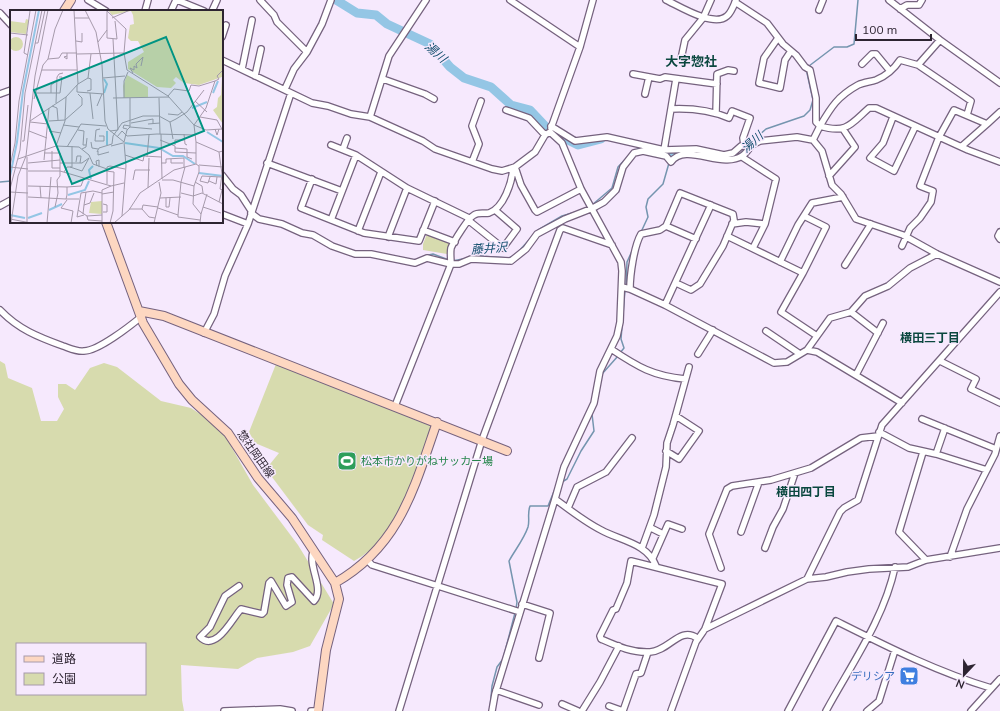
<svg xmlns="http://www.w3.org/2000/svg" width="1000" height="711" viewBox="0 0 1000 711" font-family="Mulish,'Noto Sans JP',sans-serif">
	<rect width="100%" height="100%" fill="#f6e9fd"/>
	<path fill="#d7dbae" fill-rule="evenodd" d="M427,234L451,243L447,254L423,250V244Z
		M0,361L5,364L8,378L32,388L41,421H57L64,409L58,397V384H66L75,390L90,368L104,363L117,367L161,401L191,408L209,420L223,432L253,485L298,545L334,604L310,646L293,652L257,658L238,669L181,665L182,700L184,711H0ZM17,644H145V694H17Z
		M276,364L431,423L433,428C416,475 402,535 354,561L322,540L323,535L308,525L266,469L279,453L255,443L249,432Z"/>
	<g fill="none" stroke-linecap="round" stroke-linejoin="round">
		<path stroke="#7595af" stroke-width="1.5" d="M809,66L834,47H847L854,44L858,0
			M750,143L766,129L804,116L810,110L813,100L807,73L808,70
			M634,151L641,147
			M739,155L746,148
			M670,157L671,155L678,154
			M0,182L11,181
			M592,205L612,188L618,167L631,153
			M641,232L648,217L646,207L648,199L663,184L669,163
			M321,237L330,242
			M519,251L538,230L562,216L579,211
			M424,256L433,254L449,260
			M397,257L409,259
			M452,261L479,256L509,258L513,256
			M626,286L627,262L632,251
			M620,353L624,348L621,339L625,290
			M602,374L618,356
			M562,482L567,479L581,451L594,431L592,414
			M516,609L517,602L509,561C515,550 524,539 528,527C530,520 527,514 530,506H548L557,484
			M490,709L492,686L497,667L503,659L515,613"/>
		<path stroke="#94c6e5" stroke-width="9" d="M336,0L357,13L376,15L387,24L430,44L450,67L464,78L491,87L511,105L530,110L547,128
			M556,134L578,145L601,139
			M656,151L671,155"/>
		<g stroke="#75627e" stroke-width="8">
			<path id="street" d="M88,0L106,11
				M177,0L204,11
				M260,0L274,15L277,22L307,52
				M510,0L580,47
				M666,0C679,6 714,28 727,16C731,13 734,5 736,0
				M889,0L940,40L1000,83
				M735,2L767,23L783,44L796,55L805,67L810,70L816,98V122L820,126L813,140
				M900,9L907,5H919L922,0
				M819,10L823,0
				M145,11L148,0
				M171,11L176,0
				M212,11L217,0
				M0,13L11,25
				M222,37L226,25
				M778,38L764,58L759,83L780,88L785,60L791,51
				M681,59L685,40L703,18L711,0
				M222,60L312,103L328,106L351,114L370,117L423,141L435,149L492,169L502,171L515,167L535,152L545,135L550,132
				M862,64L872,54H876L890,71
				M918,65L940,40
				M242,69L252,20
				M633,74L660,79L665,77L717,84
				M255,76L261,49
				M383,79L425,94L434,99
				M285,89L294,69L307,52L322,24L331,0
				M0,94L11,90
				M645,94L649,77
				M671,109C692,108 710,110 729,118L732,111L750,118L743,138L744,145
				M506,110L529,118L545,135
				M716,113L717,74L728,70L734,71
				M967,115L971,101L918,65L900,60C894,69 886,76 876,80C870,82 864,82 858,85C838,96 831,107 820,126C847,134 851,124 869,108H876L968,150L1000,162
				M370,117L389,56L426,0
				M893,117L883,143L870,158L894,171L915,127
				M551,126L575,141L607,137L664,150L696,149L724,155L733,153L741,146L752,145L760,141L797,137L813,140L822,151L832,185L841,194L856,219L903,235L937,254L1000,282
				M551,128L580,47L593,0
				M331,145L356,155L407,188L469,218
				M962,146L987,124
				M343,149L347,138
				M664,150L676,79
				M742,157L776,179L765,224
				M472,162L479,144L472,126L481,101
				M267,163L342,191
				M515,167L521,185L535,210L537,212L581,189
				M222,175L233,189L241,195L252,212
				M829,176L855,147L843,129
				M312,179L301,208L364,233L419,241L435,201
				M0,206L11,200
				M251,213L259,219L282,224L302,233L313,235L332,246L355,254H371L415,263L427,258L451,264H459L471,259L511,261L526,249L537,234L565,219L593,208L604,202L616,190L623,167L634,153L643,151L666,156L671,162C685,142 722,169 742,156C746,154 749,148 752,145
				M222,214L248,224
				M804,216L826,227L803,273L781,312L817,336
				M331,220L356,155
				M468,220L503,248L517,229L495,210
				M732,224L746,222L765,224L753,248
				M423,230L455,242
				M358,231L381,172
				M1000,232L998,236L1000,239
				M727,236L803,273
				M388,237L407,188
				M902,246L910,228L920,218L931,202L933,191L920,186L939,137L954,110L987,124L1000,112
				M780,262L798,225L812,203L843,197
				M845,265L871,224
				M676,283L691,290L700,284L723,246L734,220L733,214L680,193L666,226L696,239
				M622,287L630,289L665,305L774,363L787,362L807,350L817,352L902,403
				M630,289C630,275 634,246 641,234L660,230L666,226
				M665,305L711,205
				M0,310C18,329 38,337 63,346C69,348 77,352 84,351C98,351 130,326 141,317
				M851,312L878,333
				M766,331L800,354
				M204,333L214,314L225,276L248,224L291,93
				M611,349C638,367 653,376 685,379
				M807,350L830,318L851,312L865,296L888,286L910,268L937,254
				M698,354L713,330
				M940,361L976,379L971,389L1000,403
				M856,375L883,323
				M395,406L451,264C451,259 450,253 451,248C454,241 468,218 474,215C478,212 484,214 489,213C504,208 512,182 513,168
				M922,419L996,449
				M879,432L909,448L936,454L987,470
				M666,451L679,459L699,431L676,416
				M923,452L899,532L926,560
				M936,454L945,428
				M555,499C570,510 585,522 601,530C621,541 647,543 656,566
				M568,508L577,487L606,472L632,438
				M651,528L663,534
				M741,532L759,482
				M642,548L654,515L666,467L667,443L673,425L689,367
				M765,548L773,527L783,509L795,473
				M950,557L967,509L995,454L1000,436
				M653,558L668,524L682,529
				M368,561L372,565L520,612
				M721,568L709,534L727,489L732,486L771,480L811,468L861,438L878,436
				M807,579L826,577L847,572L869,569L908,567L926,560L1000,548
				M239,586L225,596L210,627L200,637C216,653 233,617 241,609L262,614L264,612L269,583L271,581L286,606L292,602L287,585L288,578L292,577L314,601C325,589 308,567 313,552
				M522,604L550,613L539,658
				M697,638C680,626 669,651 650,652C632,653 617,646 601,639L600,636L613,610L616,609L627,583L631,561L722,584L705,629
				M496,690L539,705
				M562,704L578,711
				M609,706L623,711
				M224,711L280,709L292,711
				M311,711H317
				M399,711L482,440L560,230L563,228L612,245
				M492,711L495,694L555,499L564,467L594,403L600,371L617,336L620,322L622,271L621,262L581,189L562,143L550,132
				M582,711L600,682L619,646
				M623,711L636,674L641,673L648,652
				M671,711L696,642L705,629L807,579L840,512L844,508L858,500L882,425L1000,292
				M788,711L836,621C886,646 937,672 991,688
				M826,711C851,665 884,619 895,567
				M867,711L879,701L895,650
				M971,711L1000,679"/>
		</g>
		<g stroke="#75627e" stroke-width="10">
			<path id="secondary" d="M64,11L71,0
				M106,222L143,323L179,384L192,400L228,433L258,478L292,518L335,583L339,599L326,650L318,711
				M139,311L164,316L507,451
				M335,583C400,546 414,488 437,422"/>
		</g>
		<use href="#street" stroke="#fff" stroke-width="5.5"/>
		<use href="#secondary" stroke="#fdd7c1" stroke-width="8"/>
	</g>
	<defs>
		<g id="stadium-square" transform="scale(1)"><rect x="-9" y="-9" width="18" height="18" rx="4" fill="#2e9e5b" stroke="#f6e9fd"/><path d="M0-5a6.5 5 0 1 0 0 10a6.5 5 0 1 0 0-10ZM-3.5-1.8h7v3.6h-7Z" fill="#fff"/></g>
		<g id="supermarket-square" transform="scale(1)"><rect x="-9" y="-9" width="18" height="18" rx="4" fill="#3f7fe0" stroke="#f6e9fd"/><path d="M-6-5.5h2.5l.6 2H6L4.5 2H-2.5L-4.4-4H-6ZM-1.5 3.2a1.3 1.3 0 1 0 .1 0ZM3 3.2a1.3 1.3 0 1 0 .1 0Z" fill="#fff"/></g>
	</defs>
	<g fill-rule="evenodd">
		<use href="#stadium-square" x="347" y="461"/>
		<use href="#supermarket-square" x="909" y="676"/>
	</g>
	<g text-anchor="middle" dominant-baseline="central" stroke-width="3" stroke-linejoin="round" paint-order="stroke">
		<g font-size="11" fill="#2d2431" stroke="#f6e9fd">
			<text transform="translate(256 454) rotate(55)">惣社岡田線</text>
		</g>
		<g font-size="11" fill="#27864d" stroke="#f6e9fd" text-anchor="start">
			<text x="361" y="461">松本市かりがねサッカー場</text>
		</g>
		<g font-size="11" fill="#366cbe" stroke="#f6e9fd" text-anchor="end">
			<text x="895" y="676">デリシア</text>
		</g>
		<g font-size="12" font-style="italic" fill="#124e6e" stroke="#f6e9fd">
			<text transform="translate(436 52) rotate(41)">湯川</text>
			<text transform="translate(752 142) rotate(-42)">湯川</text>
			<text transform="translate(489 248) rotate(-4)">藤井沢</text>
		</g>
		<g font-size="12" font-weight="bold" fill="#0a473f" stroke="#f6e9fd">
			<text x="930" y="337">横田三丁目</text>
			<text x="806" y="491">横田四丁目</text>
		</g>
		<g font-size="13" font-weight="bold" fill="#0a473f" stroke="#f6e9fd">
			<text x="691" y="61">大字惣社</text>
		</g>
	</g>
	<g transform="translate(10 10)">
		<rect width="213" height="213" fill="#f6e9fd"/>
		<path d="M98,0H213V114L203,100L207,97L208,88L211,85L212,67L189,75L174,73L166,67L163,70L166,73L161,78L147,77L118,59V52L134,42L128,31H121L118,28L120,15L124,14L123,5L121,1L102,5ZM16,9L19,10L16,24L0,22V11L15,13ZM-1 34a7 7 0 1 1 14 0a7 7 0 1 1-14 0ZM117,65L138,77V87L114,88L113,76ZM92,191V204L79,203L81,192Z" fill="#d7dbae"/>
		<path fill="none" stroke="#94c6e5" stroke-width="2" d="M94,69L97,74L94,83M203,83L208,71M182,98L197,92M197,122L213,132M115,133L149,138L163,146H173L185,154M97,135V121M189,163L213,166M0,166L7,132L13,81L29,0M81,169L79,160L83,156M58,185L75,180L79,171M39,200L52,194M0,205L15,208M18,208L32,203"/>
		<path fill="none" stroke="#a69aab" stroke-width="1" d="M64,0L68,74M75,0L86,22L92,55L95,111L98,119L114,132M96,0L116,19L114,43L117,60L158,86L184,115L186,132V154L164,160L130,183L119,200L104,213M97,1V28L107,29L105,11M65,8H79M102,8L120,0M0,23L18,25M66,31L72,32V23M88,32L97,20M25,33H28L35,0M67,44L114,43M114,44L129,38M18,45L14,43L20,1M57,46L54,47L57,49V43M38,49L49,48L52,43H67M32,60H67M123,63L120,58L124,60V56L127,58L126,54L133,47L131,56M93,68L115,66M67,75V82L94,84M77,81L81,80V69L78,68L81,44M26,83H50L52,67H49M41,83V75L47,71M80,83L83,109M158,86L164,79L179,81L181,75L189,76L205,71M103,88L159,87M114,88V71L118,62M120,88V117M149,88L150,124M24,89L33,55L38,49L45,19L53,0M185,91L197,102M46,93L47,67L49,64L53,63M42,96L47,98L48,110M87,96L92,84M158,104L168,105L172,102M149,106L160,112L166,109L177,102L194,80M190,107L207,110L213,121M55,110L72,95V88L68,84M20,111L56,87L68,74L78,68M39,111L55,110M20,112L38,114M160,112L163,129M121,113L143,109V114M138,114L150,113M53,115L69,117M184,115L196,98L205,71L209,69L207,66L213,60M184,115L196,120L212,119M117,119L113,118L114,115L120,116M205,119L207,125L209,119M68,120L74,121L73,135H76M19,121L37,128M39,121L51,123M100,121L108,120L103,29M151,124L152,169M174,124L175,134L177,135M89,126H94V131H85L86,120L90,119M117,126L147,124L184,125M107,127L112,121L117,126M150,130L165,136V142L186,143M12,131H14L18,95M81,132L82,138L88,139M186,132L209,142L213,141M165,135V130H174M46,136L69,137L79,145L83,154L97,159M101,136L113,133M57,137L71,114L96,116M165,138L177,139V147L182,149M72,139L76,137L77,128M42,141V158H50M88,141V145L99,142M87,142L89,138L102,134L103,126L112,113L133,106H149M209,142L212,164L210,179L213,180M34,143H50V166L47,170L48,183L45,197M115,145L133,151L134,146L151,147M137,147L139,125M8,149L46,136L55,111L56,87M161,149V153H173M34,150L39,98M66,152L67,146H71L70,153M18,153L50,150M50,153H72L79,148M151,153H156V149L174,148V158M186,154L189,156V162L184,176L183,194L191,204L190,213M189,155L213,157M0,156L5,133L9,91L26,0M87,156L86,151L89,150V157M100,156L115,159M0,157L18,159M60,157L72,161L79,148M18,161H50L101,176L114,173M96,161L104,162L103,201L100,213M54,162L57,157H62V136M123,170L125,160H140M152,170H163L184,176M190,171L192,166L211,167M190,171L198,173L200,167M199,171L206,174L207,167M171,172L175,157M185,172L192,176L193,183M97,174V157L100,156M30,176L31,188M57,177L71,176L74,168M138,178L139,148M0,179L10,140L15,83L32,0M0,182L18,183M171,183L183,186L192,183L213,194M92,184L104,182M18,187L56,189L57,185V177L18,176M150,188L171,187M156,188V197H159L160,188M56,189H69M57,190L51,198L63,201L61,213M209,192L212,180M74,195L76,182M193,197L211,203M148,198L168,205V207L190,210M119,199H132L139,207L145,208M132,199L133,195L148,197M68,200L77,206L78,210L92,211M93,202H97V195L93,194M73,204L74,195L80,193L84,183M191,204L197,184M74,205L67,207L71,183L83,181L92,183M168,205L171,172M77,206L92,205M112,206L116,156L114,132L117,120L120,117L142,119M0,209L21,213M1,213L8,166L16,146L25,66L38,0M17,213V147M37,213L41,167M92,213V180L101,176M144,213L151,183L149,172"/>
		<path fill="#009483" fill-opacity="0.15" stroke="#009483" stroke-width="2" d="M156,27L194,121L62,174L24,80Z"/>
		<rect width="213" height="213" fill="none" stroke="#2d2431" stroke-width="2"/>
	</g>
	<rect x="16" y="643" width="130" height="52" fill="#f6e9fd" stroke="#a69aab"/>
	<rect x="24" y="656" width="20" height="6" fill="#fdd7c1" stroke="#a69aab"/>
	<text x="52" y="663" font-size="12" fill="#2d2431">道路</text>
	<rect x="24" y="673" width="20" height="12" fill="#d7dbae" stroke="#a69aab"/>
	<text x="52" y="683" font-size="12" fill="#2d2431">公園</text>
	<g transform="translate(964 675) rotate(202)" stroke="#f6e9fd" stroke-width="3" paint-order="stroke">
	<path d="M0-3L7 15L0 10L-7 15Z" fill="#2d2431"/>
	<text y="-6" font-size="11" font-weight="bold" text-anchor="middle" fill="#2d2431">N</text>
	</g>
	<path d="M856 34v6h75v-6" fill="none" stroke="#2d2431" stroke-width="2"/>
	<text x="862" y="34" font-size="12" fill="#2d2431" stroke="#f6e9fd" stroke-width="3" paint-order="stroke">100 m</text>
</svg>
